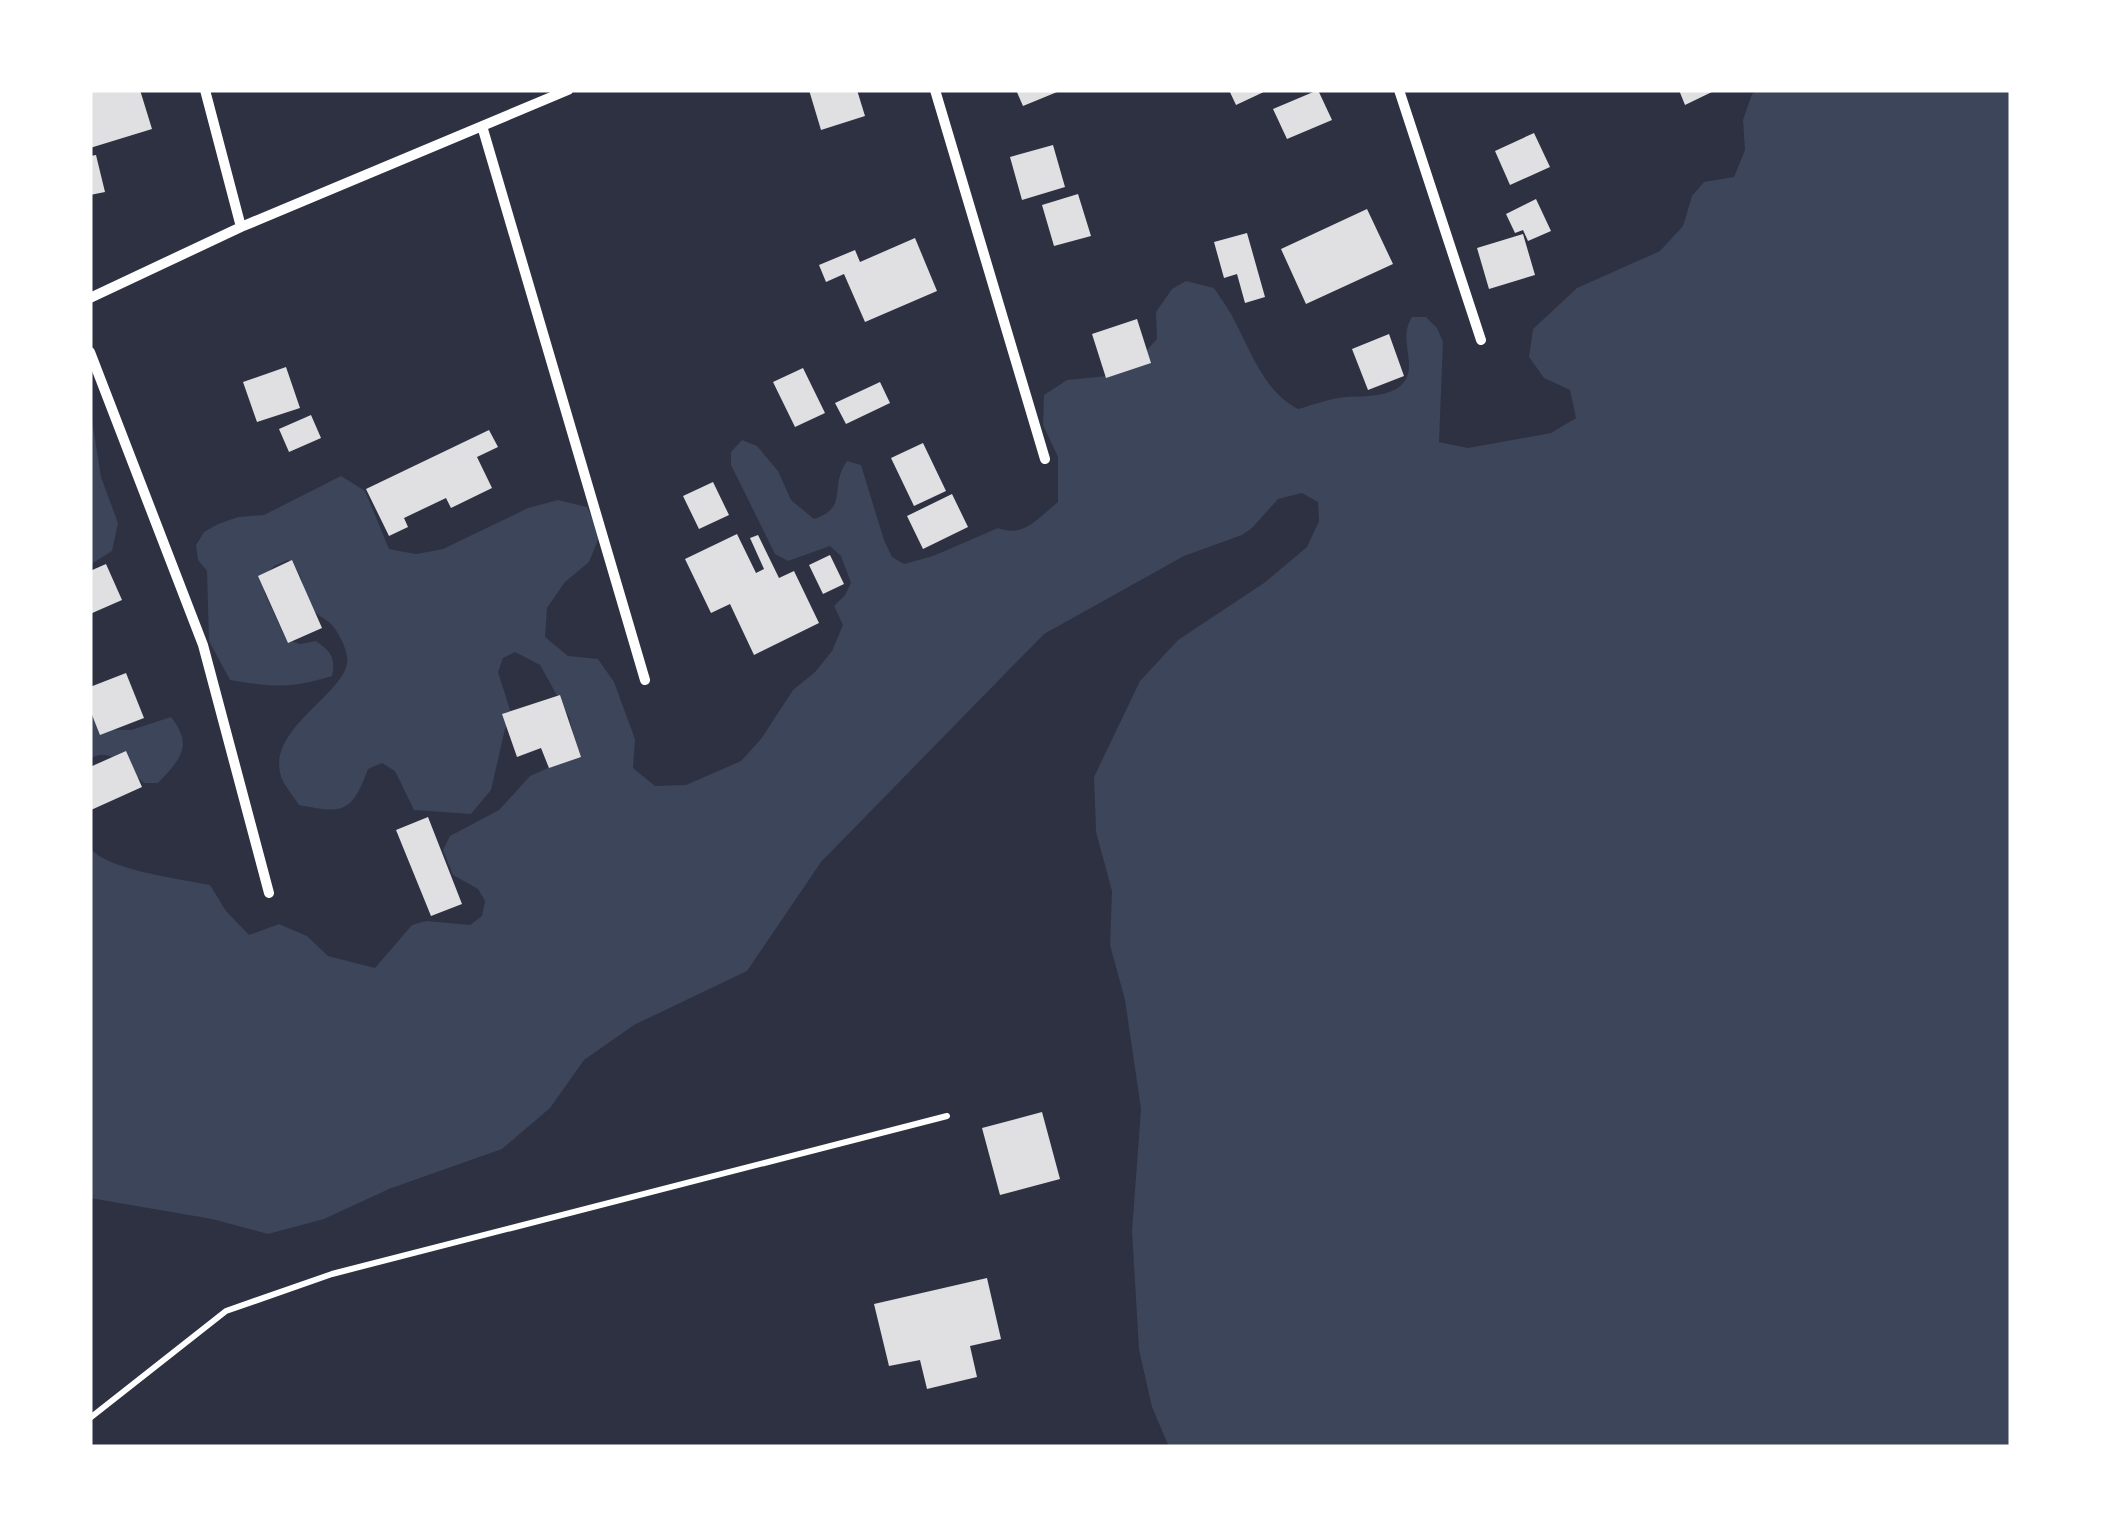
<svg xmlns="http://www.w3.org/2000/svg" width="2101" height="1537" viewBox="0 0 2101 1537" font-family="Quicksand,sans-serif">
	<rect width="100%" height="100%" fill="#2d3142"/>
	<path fill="#3c4559" d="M1759,90H2011V1447H1169L1152,1407L1139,1350L1132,1231L1141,1109L1125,1000L1110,945L1112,891L1096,832L1094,777L1140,681L1178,640L1264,583L1307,547L1319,521L1318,502L1302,493L1278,499L1252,528L1242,535L1184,556L1044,634L821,862L747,971L634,1025L584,1060L550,1108L502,1149L389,1189L324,1219L268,1234L212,1219L90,1198V848C107,870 181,879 210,885L226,911L249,935L279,924L307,936L328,956L375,968L412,925L426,921L470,925L482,916L485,901L478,889L453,875L443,850L450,836L499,810L530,776L568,759L573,733L569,717L540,665L515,652L503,658L498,672L512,716L505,729L491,790L471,814L414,810L395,771L382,763L368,769C352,813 343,814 299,805C294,797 286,788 282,779C262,728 354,691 347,656C345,645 337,629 329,622C323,618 315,613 311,608C301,590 306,575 288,560L274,566L262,579L265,594L286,639L300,644L316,641C331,651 336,659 332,676C291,689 271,687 230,680L209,641L207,571L198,560L196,545L204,532L218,524L238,517L264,515L341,476L365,491L389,549L416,554L443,549L528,508L558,500L587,507L600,535L589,562L565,582L547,608L545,637L568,656L598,659L614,682L635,739L633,768L655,786L686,785L741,761L761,739L793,690L815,672L832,651L843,625L834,606L845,595L851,583L841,556L830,546L788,561L775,554L731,465V452L742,440L757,446L778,471L791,500L814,519C850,507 828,488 847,461L861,465L884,540L892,557L904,564L933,556L998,528C1024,538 1038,518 1058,502V457L1043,425L1044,395L1067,380L1107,376L1135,363L1157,339L1156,312L1172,289L1186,281L1214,288C1219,296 1226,305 1231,314C1250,348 1262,390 1298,409C1313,405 1330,398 1346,397C1370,396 1410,398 1409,364C1408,346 1402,333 1412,317H1426L1437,328L1443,342L1439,442L1468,448L1551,433L1576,418L1570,390L1544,378L1529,357L1533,329L1577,288L1660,251L1683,226L1692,196L1704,182L1734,177L1745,150L1743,120L1752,94Z
		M90,407L101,477L118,523L112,551L90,565Z
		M90,713L99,729L131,730L171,717C194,746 180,760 158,783H144C128,770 111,745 90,759Z"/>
	<path fill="#e0e0e3" d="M90,90H140L152,129L90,148Z
		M809,90H857L865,116L821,130Z
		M1016,90H1062L1023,106Z
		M1229,90H1268L1236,105Z
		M1318,90L1332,120L1287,139L1273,109Z
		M1679,90H1716L1685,105Z
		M1534,133L1550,167L1510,185L1495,151Z
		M1053,145L1065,187L1022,200L1010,157Z
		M96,155L105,192L90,195V156Z
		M1078,194L1091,236L1054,246L1042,205Z
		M1536,199L1551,231L1528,241L1523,230L1515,233L1506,214Z
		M1367,209L1393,264L1306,304L1281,249Z
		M1247,233L1265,297L1245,303L1237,274L1224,278L1214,242Z
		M1523,234L1535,275L1489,289L1477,248Z
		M915,238L937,291L865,322L844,274L826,282L819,265L855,250L860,262Z
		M1137,319L1151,363L1106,378L1092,334Z
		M1389,334L1404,376L1368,390L1352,349Z
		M286,367L300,408L257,422L243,382Z
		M803,368L825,413L795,427L773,382Z
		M880,382L890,403L846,424L835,403Z
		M311,415L321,438L289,452L279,429Z
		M489,430L498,447L477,457L492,488L451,508L446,498L404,518L408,527L389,536L366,489Z
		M923,443L946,491L914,506L891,458Z
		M713,482L729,515L699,529L683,496Z
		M952,494L968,527L923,549L907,516Z
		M737,534L756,573L764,569L750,538L758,535L779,578L794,571L819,623L754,655L730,604L711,613L685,559Z
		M830,555L844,584L823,594L809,565Z
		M292,560L322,628L288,643L258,576Z
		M106,564L122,600L90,614V571Z
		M126,673L144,718L100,735L90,710V687Z
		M560,695L581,757L549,768L541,748L517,757L502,714Z
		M126,751L142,787L91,810L90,767Z
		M428,817L462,904L431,916L396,830Z
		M1042,1112L1060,1179L1000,1195L982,1128Z
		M987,1278L1001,1339L970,1346L977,1377L927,1389L920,1360L889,1366L874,1304Z"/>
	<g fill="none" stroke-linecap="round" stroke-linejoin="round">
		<path stroke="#fff" stroke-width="6" d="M90,1418L226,1311L332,1274L947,1116"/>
		<path stroke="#fff" stroke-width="10" d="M205,90L241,227
			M935,90L1045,459
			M1399,90L1481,340
			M482,126L645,680
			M90,298L241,227L568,90
			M90,352L203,645L269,893"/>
	</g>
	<rect width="2101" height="1537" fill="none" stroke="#ffffff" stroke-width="185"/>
</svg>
